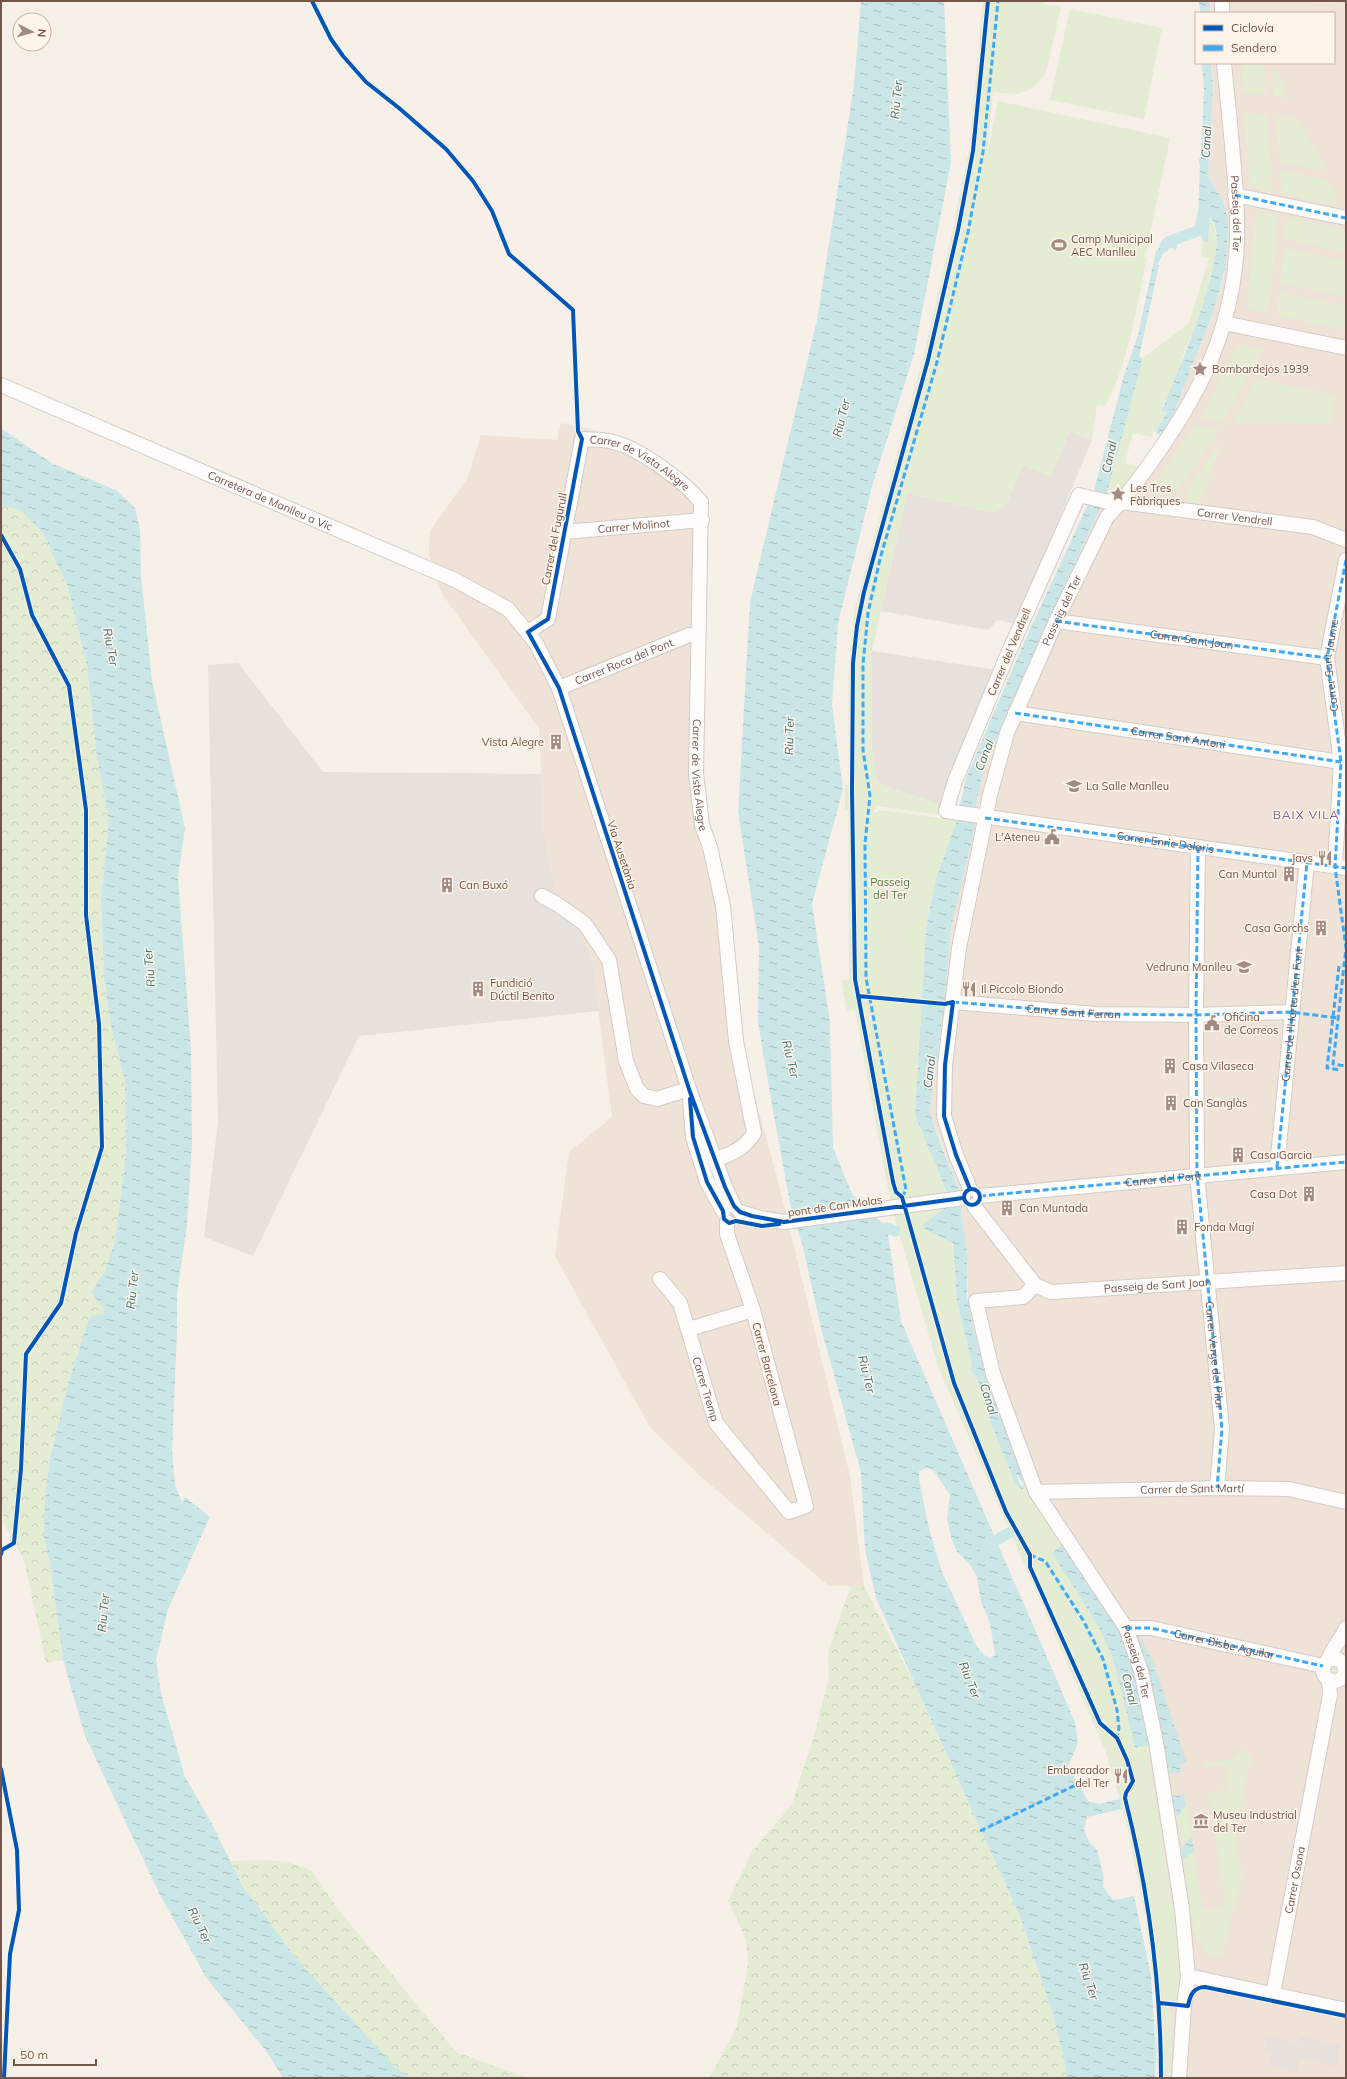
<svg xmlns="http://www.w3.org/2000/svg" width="1347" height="2079" viewBox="0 0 1347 2079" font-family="Mulish,sans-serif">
	<defs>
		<pattern id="forest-crowns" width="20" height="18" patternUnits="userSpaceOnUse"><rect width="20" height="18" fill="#e4ecd4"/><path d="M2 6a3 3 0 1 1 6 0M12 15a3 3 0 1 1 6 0" fill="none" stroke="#c7ccb8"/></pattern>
		<pattern id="water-ripples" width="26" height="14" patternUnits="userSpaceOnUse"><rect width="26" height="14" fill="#cbe6e6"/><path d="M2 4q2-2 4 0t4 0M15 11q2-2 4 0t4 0" fill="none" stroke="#a9bdbc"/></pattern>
	</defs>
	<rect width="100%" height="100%" fill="#f6f0e9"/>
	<path fill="#efe2d7" d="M1210,1H1346V2078H1171V2008L1180,1953L1148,1755L1150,1744L1089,1581L992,1392L968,1300L967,1253L958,1188L930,1112L933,1080L944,1008L951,929L974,830L975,810L985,764L1034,652L1107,493L1120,495L1161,436L1174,413L1214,310L1224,275L1228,219L1223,201L1208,176L1213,85L1212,63H1334V13H1210Z
		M561,423L617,435L662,463L706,509L701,786L715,842L738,1038L776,1173L850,1476L864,1586H829L698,1474L650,1427L555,1256L569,1152L612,1117L591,954L557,892L544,837L539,728L442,594L429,555L430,531L468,477L481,435L557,440Z"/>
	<path fill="#f6e4dd" d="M1313,1H1346V2L1313,4Z"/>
	<path fill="#e8e0da" d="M1070,431L1092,440L1015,624L997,620L989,630L881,611L907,493L993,513L1002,508H1005L1023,465Z
		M872,651L997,670L942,805L878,783L872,749Z
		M238,663L323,772L541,774L544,837L557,892L591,954L599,1011L359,1036L253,1256L204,1237L218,1122L208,665Z
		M1267,2037L1299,2043L1301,2037L1340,2045L1336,2066L1301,2059L1297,2072L1270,2066L1272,2053L1264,2051Z"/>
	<path fill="#e4ecd4" d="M983,1H1043V4L1061,7L1046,73L1036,85L1027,91L1016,94L993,92L987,156L998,101L1170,138L1145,258H1147C1137,304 1128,367 1105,406L1097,405L1092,440L1070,431L1051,477L1023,466L1005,508H1002L993,513L907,493L872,651V749L878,783L942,805L941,815L877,806L874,812H878V810L957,820L936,879L926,927L915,1115L947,1192L890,1200L855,1010L847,1011L841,981L849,979L848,810H845V785L849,784L848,678L854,611L923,358L953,229L969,149Z
		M1070,9L1162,28L1144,119L1050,100Z
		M1241,63H1264L1266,95L1243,92Z
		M1272,70L1278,71L1288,98L1274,96Z
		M1244,112L1267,115L1273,192L1250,187Z
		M1276,116L1298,119L1327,171L1280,162Z
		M1280,170L1325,179L1335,191L1337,205L1282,194Z
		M1256,210L1278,215L1269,313L1247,309Z
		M1210,216C1231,253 1198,317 1184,353C1178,370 1173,391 1162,406L1167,412L1151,437L1133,433L1125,463L1140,467L1120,495L1107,493L1143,358L1189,323L1209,258L1201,257L1203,241L1207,242Z
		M1287,217L1346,229V252L1284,239Z
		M1284,248L1346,261V297L1280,283Z
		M1279,292L1346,306V330L1277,315Z
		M1239,344L1262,349L1223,423L1201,417Z
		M1256,379L1335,395L1330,423L1232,424Z
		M1195,425L1220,430L1174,495L1148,492Z
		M1222,440L1199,506L1184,504L1190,485Z
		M1346,1022V1055H1342Z
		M949,1205L957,1302L972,1363L970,1369L978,1380L992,1426L1016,1485L1023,1489L1025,1479L1064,1543L1052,1553L1098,1626L1113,1658L1135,1747L1150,1744L1148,1755L1180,1953L1178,1998L1177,2004L1171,2008V2078H1157L1155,1996L1146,1921L1127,1825L1107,1755L938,1366L893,1213Z
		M1328.5 1670a5.5 5.5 0 1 1 11 0a5.5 5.5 0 1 1-11 0Z
		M1242,1750H1245L1252,1757C1244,1791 1229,1841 1243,1874L1221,1958L1205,1951L1196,1939L1182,1860L1194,1852L1203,1910L1226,1906L1208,1793L1229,1789L1226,1765L1204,1769L1203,1763L1232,1759Z
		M1186,1806L1192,1837L1182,1848L1177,1817Z"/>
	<path fill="url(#forest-crowns)" d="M1,505L20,510L43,533L68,587L87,666L97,758L109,821L101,898L104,979L111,1026L125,1081L126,1153L115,1242L105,1271L91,1293L103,1307L104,1314L90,1317L67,1387L59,1419L44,1538L50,1563L63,1660L46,1663L24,1560L4,1525L1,1495Z
		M851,1586H864L920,1695L1019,1914L1052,2011L1066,2068V2078H709L737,2027L748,1963L746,1939L728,1901L753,1850L792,1804L814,1736L829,1677L828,1651Z
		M268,1860L287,1862L311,1870L337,1908L456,2052L527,2078H412L395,2067C337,2002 269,1940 230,1861Z"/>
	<path fill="url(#water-ripples)" fill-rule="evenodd" d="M861,1H944L951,162L914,354L873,483L838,623L832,704L843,789L812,904L830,1022L833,1148L852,1194L887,1228L901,1321L1075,1722L1078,1743L1068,1766L1088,1801L1099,1804L1120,1799L1122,1809L1087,1817L1084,1830L1089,1842L1097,1850L1104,1877L1103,1887L1113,1900L1134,1896L1151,1976L1156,2052L1155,2078H1066V2068L1052,2011L1019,1914L876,1598L865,1549L861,1473L821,1328L803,1247L790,1204L769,1088L758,1022L759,946L738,812L750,602L817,320L854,85ZM928,1468L934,1471L950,1495L947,1519L952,1540L957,1552L971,1566L977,1577L981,1602L990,1623L995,1655L991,1658L984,1655L977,1647L942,1572L929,1529L919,1479V1471Z
		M1199,1H1210V13H1200Z
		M1202,63H1211L1213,85L1208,176L1223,201L1228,219L1226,265L1214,310L1174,413L1161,436L1155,432L1167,412L1161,411L1166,401C1177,372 1238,237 1209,217L1211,223L1209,225L1208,242L1203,241L1196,220H1198L1200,164L1199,163V159L1201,158L1204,91Z
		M1170,236L1178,239L1176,251L1168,245L1157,265H1159L1139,357L1143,358L1107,493L1034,652L985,764L975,810L974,830L951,929L944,1008L931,1099L930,1112L938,1137L958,1188L967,1253V1296L974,1330L992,1392L1025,1479L1024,1485L1015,1472L1020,1484L1024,1486L1023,1490L1016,1485L992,1426L978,1380L970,1369L972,1363L957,1302L953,1243L923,1228V1225L949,1205L947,1192L915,1115L926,927L936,879L957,820L966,778L1021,649L1094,491L1124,375L1138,335L1156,251Z
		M1,428L53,464L116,490L135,508L140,530L141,575L152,681L185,828L178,878L191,1050L192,1142L187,1225L177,1294V1332L172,1451L175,1485L182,1502L185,1497L210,1517L168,1609L156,1660L161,1693L185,1777L211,1822L242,1885L295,1957L395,2067L412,2078H283L267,2052L207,1979L160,1895L85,1736L63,1660L50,1563L44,1538L45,1497L50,1459L67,1387L90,1316L104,1314L103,1307L91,1293L105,1271L115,1242L126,1153L125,1081L111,1026L104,979L101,898L109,821L97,758L87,666L68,587L43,533L20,510L1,505Z
		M1064,1543L1111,1616L1129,1655L1150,1744L1135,1748L1113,1658L1098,1626L1052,1553Z
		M1137,1631L1153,1662L1185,1757L1187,1763L1180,1764L1181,1772L1169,1774L1145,1664L1133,1633Z
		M1184,1794L1186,1806L1177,1817L1172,1796Z
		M1192,1837L1194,1852L1182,1860V1848Z"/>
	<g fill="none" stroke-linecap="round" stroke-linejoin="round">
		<path stroke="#cbe6e6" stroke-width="11" d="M1165,246L1168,242L1200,230L1202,217
			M872,1231L887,1228L895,1231
			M985,1550L995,1541L1009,1533"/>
		<g stroke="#d4cbc6" stroke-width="16">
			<g id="minor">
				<path d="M1222,1V13"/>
				<path id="s1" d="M1224,63C1229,114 1235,166 1237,217C1241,332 1190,415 1121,502L1104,501L1079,495L1007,656L955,781L946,811L1346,868"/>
				<path d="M1235,195L1346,218"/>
				<path d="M1224,323L1346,348"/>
				<path id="s2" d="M1,385L455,580L508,609L536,643L559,688L690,1092L725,1187L734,1206"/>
				<path id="s3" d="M564,532L702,520"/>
				<path id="s4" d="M1056,621L1327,658"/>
				<path id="s5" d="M528,632L548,619L582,439C592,440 603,439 613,442C639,448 684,481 701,502L696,773L702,825L710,847L723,906L736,1041L754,1133C745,1148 732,1154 716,1159"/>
				<path id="s6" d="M559,688L689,635"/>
				<path d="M1015,713L1341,762"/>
				<path id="s7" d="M1198,847L1196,1015L1197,1175L1222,1429L1217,1488"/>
				<path id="s8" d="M1335,867L1341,762L1327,658L1346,560"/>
				<path d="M542,896L557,904L585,924L609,960L626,1061L637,1089L644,1096L657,1099L689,1089"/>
				<path id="s9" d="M953,1002L1096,1014L1196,1015L1290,1012"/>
				<path d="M690,1101L693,1137L707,1182L723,1211"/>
				<path d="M1277,1167L1307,862"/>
				<path id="s10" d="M970,1189L956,1155L944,1116L945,1065L959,948L990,795L1007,733L1056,621L1107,517L1121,502L1313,527L1346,540"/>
				<path d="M980,1196L1346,1162"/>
				<path id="s11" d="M974,1206L1035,1285L1051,1292L1346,1273"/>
				<path d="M740,1212L760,1218L784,1222L963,1198"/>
				<path id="s12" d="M660,1279L680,1303L716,1423L789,1512L806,1506L753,1310L727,1234V1222"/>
				<path id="s13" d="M1035,1285L1023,1297L976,1301L993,1374L1036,1492L1126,1628L1141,1671L1156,1742L1182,1909L1188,1976L1184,2006L1179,2078"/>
				<path d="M689,1329L753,1310"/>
				<path id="s14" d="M1036,1492L1217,1488L1289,1489L1346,1502"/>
				<path d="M1126,1628H1151L1323,1666"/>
				<circle cx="1334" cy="1670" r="11"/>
				<path d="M1328,1660C1332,1648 1341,1640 1346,1628"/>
				<path d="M1188,1976L1346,2010"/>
				<path id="s15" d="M1273,1994L1330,1695L1329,1680"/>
			</g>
		</g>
		<use href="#minor" stroke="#fefdfc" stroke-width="14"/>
		<g stroke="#3fa9f5" stroke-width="3" stroke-dasharray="6 3" stroke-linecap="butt">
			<path d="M1235,195L1346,218"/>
			<path d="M1346,560L1327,658L1341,762L1335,867L1346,948L1333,1064L1346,1066"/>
			<path d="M1056,621L1327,658"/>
			<path id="s16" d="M1015,713L1341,762"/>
			<path d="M985,818L1346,868"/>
			<path d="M1198,847L1196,1015L1197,1175L1222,1429L1217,1488"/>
			<path d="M1339,966L1327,1068L1340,1070"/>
			<path d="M953,1002L1096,1014L1196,1015L1290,1012L1338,1018"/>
			<path id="s17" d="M1277,1167L1307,862"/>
			<path id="s18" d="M980,1196L1346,1162"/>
			<path d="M902,1197L906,1190L866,978L865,843L870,796L863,750V664L868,613L880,559L937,362L968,232L983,152L998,1"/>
			<path d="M1030,1555L1045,1561L1083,1620L1103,1659L1117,1710L1119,1728L1117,1738"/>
			<path id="s19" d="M1126,1628H1151L1323,1666"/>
			<path d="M980,1831L1080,1783"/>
		</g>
		<g stroke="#fef4ea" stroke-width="6">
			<path id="cycleway" d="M312,1L331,39L343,56L366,82L399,108L446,149L473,181L492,211L509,254L573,310L578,431L582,439L548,619L528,632L559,688L690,1092L725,1187L734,1206L740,1212L752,1216L784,1222L963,1198
				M988,1L973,151L958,230L928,360L864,592L857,626L853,663L852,791L855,979L893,1182L896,1192L902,1197L954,1383L1006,1512L1030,1555V1567L1100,1723L1117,1738L1127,1760L1133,1781L1126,1793L1125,1798C1149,1892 1161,1981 1161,2078
				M1,535L20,569L32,615L69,686L86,810V915L99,1024L102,1147L76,1233L61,1303L26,1354L21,1469L14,1543L2,1550L1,1554
				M858,996L945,1004L953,1002L945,1065L944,1116L956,1155L970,1189
				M690,1099L693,1137L707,1182L723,1211L724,1219L729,1223L736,1221L762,1226L779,1224
				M964 1197a8 8 0 1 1 16 0a8 8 0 1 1-16 0Z
				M1,1769L17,1850L19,1910L10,1954L4,2078
				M1160,2003L1188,2006C1190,1996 1193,1987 1205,1987L1346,2016"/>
		</g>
		<use href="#cycleway" stroke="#0057b8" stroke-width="4"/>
	</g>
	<defs>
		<g id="stadium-bare" transform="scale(1.2)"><path d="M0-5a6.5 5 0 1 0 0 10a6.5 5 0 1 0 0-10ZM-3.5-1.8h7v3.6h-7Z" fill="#a18b82" stroke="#fef4ea" stroke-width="2.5" paint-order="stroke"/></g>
		<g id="sight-bare" transform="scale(1.2)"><path d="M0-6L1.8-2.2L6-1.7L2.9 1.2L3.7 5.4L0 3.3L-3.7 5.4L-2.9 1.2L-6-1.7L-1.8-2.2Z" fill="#a18b82" stroke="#fef4ea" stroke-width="2.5" paint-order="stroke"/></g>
		<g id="building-bare" transform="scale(1.2)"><path d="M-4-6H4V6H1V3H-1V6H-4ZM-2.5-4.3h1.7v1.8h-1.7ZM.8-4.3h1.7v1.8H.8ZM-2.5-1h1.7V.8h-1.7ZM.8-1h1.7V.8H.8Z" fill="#a18b82" stroke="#fef4ea" stroke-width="2.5" paint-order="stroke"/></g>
		<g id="school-bare" transform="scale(1.2)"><path d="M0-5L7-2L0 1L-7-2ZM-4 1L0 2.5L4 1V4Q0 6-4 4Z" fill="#a18b82" stroke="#fef4ea" stroke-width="2.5" paint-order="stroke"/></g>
		<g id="civic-bare" transform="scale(1.2)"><path d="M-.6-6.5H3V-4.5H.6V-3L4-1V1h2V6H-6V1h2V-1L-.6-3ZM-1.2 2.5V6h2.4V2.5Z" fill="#a18b82" stroke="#fef4ea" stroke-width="2.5" paint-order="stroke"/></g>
		<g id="restaurant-bare" transform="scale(1.2)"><path d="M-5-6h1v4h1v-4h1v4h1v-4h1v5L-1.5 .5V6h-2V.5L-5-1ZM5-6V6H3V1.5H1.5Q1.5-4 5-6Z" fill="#a18b82" stroke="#fef4ea" stroke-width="2.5" paint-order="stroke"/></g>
		<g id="museum-bare" transform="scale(1.2)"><path d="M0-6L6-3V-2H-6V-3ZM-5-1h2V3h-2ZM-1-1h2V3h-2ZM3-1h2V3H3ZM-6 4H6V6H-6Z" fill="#a18b82" stroke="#fef4ea" stroke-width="2.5" paint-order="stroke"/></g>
	</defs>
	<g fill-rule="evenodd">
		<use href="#stadium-bare" x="1059" y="245"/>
		<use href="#sight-bare" x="1200" y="369"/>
		<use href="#sight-bare" x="1118" y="494"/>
		<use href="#building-bare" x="556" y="742"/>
		<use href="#school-bare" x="1074" y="786"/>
		<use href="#civic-bare" x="1052" y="837"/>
		<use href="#restaurant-bare" x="1325" y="858"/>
		<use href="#building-bare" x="1289" y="874"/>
		<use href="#building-bare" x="447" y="885"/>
		<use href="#building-bare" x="1321" y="928"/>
		<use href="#school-bare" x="1244" y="967"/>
		<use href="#building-bare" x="478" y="989"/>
		<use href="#restaurant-bare" x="969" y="989"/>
		<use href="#civic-bare" x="1212" y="1023"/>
		<use href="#building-bare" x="1170" y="1066"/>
		<use href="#building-bare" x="1171" y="1103"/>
		<use href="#building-bare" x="1238" y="1155"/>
		<use href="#building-bare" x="1309" y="1194"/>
		<use href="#building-bare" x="1007" y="1208"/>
		<use href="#building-bare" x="1182" y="1227"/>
		<use href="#restaurant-bare" x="1121" y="1776"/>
		<use href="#museum-bare" x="1201" y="1821"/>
	</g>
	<g text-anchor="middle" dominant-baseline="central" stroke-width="3" stroke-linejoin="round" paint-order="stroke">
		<g font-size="11" fill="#73554b" stroke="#fef4ea">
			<text stroke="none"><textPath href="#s1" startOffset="151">Passeig del Ter</textPath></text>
			<text stroke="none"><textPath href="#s5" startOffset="271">Carrer de Vista Alegre</textPath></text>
			<text stroke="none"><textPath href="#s2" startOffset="293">Carretera de Manlleu a Vic</textPath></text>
			<text stroke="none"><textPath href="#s10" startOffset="840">Carrer Vendrell</textPath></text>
			<text stroke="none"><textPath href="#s3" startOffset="70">Carrer Molinot</textPath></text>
			<text transform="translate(554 539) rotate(-79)">Carrer del Fugurull</text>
			<text stroke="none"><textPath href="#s10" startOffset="601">Passeig del Ter</textPath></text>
			<text stroke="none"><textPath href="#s4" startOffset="137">Carrer Sant Joan</textPath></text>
			<text transform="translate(1009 652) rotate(-67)">Carrer del Vendrell</text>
			<text stroke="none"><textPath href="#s6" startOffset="70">Carrer Roca del Pont</textPath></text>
			<text stroke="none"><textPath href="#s8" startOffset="203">Carrer Sant Jaume</textPath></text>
			<text stroke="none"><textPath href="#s16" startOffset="165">Carrer Sant Antoni</textPath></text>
			<text stroke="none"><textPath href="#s5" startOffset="619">Carrer de Vista Alegre</textPath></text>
			<text stroke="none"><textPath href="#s1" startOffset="1077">Carrer Enric Delaris</textPath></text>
			<text transform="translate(622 855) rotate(72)">Via Ausetània</text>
			<text stroke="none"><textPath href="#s9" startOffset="121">Carrer Sant Ferran</textPath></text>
			<text stroke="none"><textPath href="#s17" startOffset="153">Carrer de l'Horta d'en Font</textPath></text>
			<text stroke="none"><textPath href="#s18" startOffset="184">Carrer del Pont</textPath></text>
			<text transform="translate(835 1206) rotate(-8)">pont de Can Molas</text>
			<text stroke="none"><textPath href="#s11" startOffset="224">Passeig de Sant Joan</textPath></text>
			<text stroke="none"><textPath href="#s7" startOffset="509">Carrer Verge del Pilar</textPath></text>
			<text transform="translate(767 1364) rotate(75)">Carrer Barcelona</text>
			<text stroke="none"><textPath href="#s12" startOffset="121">Carrer Tremp</textPath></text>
			<text stroke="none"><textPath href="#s14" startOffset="156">Carrer de Sant Martí</textPath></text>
			<text stroke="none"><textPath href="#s19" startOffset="100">Carrer Bisbe Aguilar</textPath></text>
			<text stroke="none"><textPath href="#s13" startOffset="463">Passeig del Ter</textPath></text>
			<text stroke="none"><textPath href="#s15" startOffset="116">Carrer Osona</textPath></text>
		</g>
		<g font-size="11" fill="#73554b" stroke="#fef4ea" text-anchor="start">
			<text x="1071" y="239">Camp Municipal<tspan x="1071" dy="13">AEC Manlleu</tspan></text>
			<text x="1212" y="369">Bombardejos 1939</text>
			<text x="1130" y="488">Les Tres<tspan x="1130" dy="13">Fàbriques</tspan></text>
			<text x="544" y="742" text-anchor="end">Vista Alegre</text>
			<text x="1086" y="786">La Salle Manlleu</text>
			<text x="1040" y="837" text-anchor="end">L'Ateneu</text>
			<text x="1313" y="858" text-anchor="end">Javs</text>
			<text x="1277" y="874" text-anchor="end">Can Muntal</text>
			<text x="459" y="885">Can Buxó</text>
			<text x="1309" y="928" text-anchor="end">Casa Gorchs</text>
			<text x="1232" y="967" text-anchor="end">Vedruna Manlleu</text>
			<text x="490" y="983">Fundició<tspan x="490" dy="13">Dúctil Benito</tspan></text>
			<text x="981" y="989">Il Piccolo Biondo</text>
			<text x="1224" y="1017">Oficina<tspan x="1224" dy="13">de Correos</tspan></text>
			<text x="1182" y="1066">Casa Vilaseca</text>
			<text x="1183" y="1103">Can Sanglàs</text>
			<text x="1250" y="1155">Casa Garcia</text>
			<text x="1297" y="1194" text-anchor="end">Casa Dot</text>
			<text x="1019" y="1208">Can Muntada</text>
			<text x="1194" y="1227">Fonda Magí</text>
			<text x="1109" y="1770" text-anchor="end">Embarcador<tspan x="1109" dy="13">del Ter</tspan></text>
			<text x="1213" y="1815">Museu Industrial<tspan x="1213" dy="13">del Ter</tspan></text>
		</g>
		<g font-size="11" fill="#577843" stroke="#fef4ea">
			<text x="890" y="882">Passeig<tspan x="890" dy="13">del Ter</tspan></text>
		</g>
		<g font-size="12" font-style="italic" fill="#3f7378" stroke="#fef4ea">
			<text transform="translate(896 100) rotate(-85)">Riu Ter</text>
			<text transform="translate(1206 142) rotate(-87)">Canal</text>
			<text transform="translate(841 418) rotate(-76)">Riu Ter</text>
			<text transform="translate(1109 457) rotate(-77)">Canal</text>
			<text transform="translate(111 647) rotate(79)">Riu Ter</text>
			<text transform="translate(789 736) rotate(-89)">Riu Ter</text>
			<text transform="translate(984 755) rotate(-69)">Canal</text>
			<text transform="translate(149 968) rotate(-95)">Riu Ter</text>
			<text transform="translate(791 1059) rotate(76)">Riu Ter</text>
			<text transform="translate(929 1072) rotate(-83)">Canal</text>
			<text transform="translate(132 1290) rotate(-84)">Riu Ter</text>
			<text transform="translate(867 1374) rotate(76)">Riu Ter</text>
			<text transform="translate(989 1399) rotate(72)">Canal</text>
			<text transform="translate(103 1613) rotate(-85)">Riu Ter</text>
			<text transform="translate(970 1680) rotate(68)">Riu Ter</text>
			<text transform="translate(1130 1689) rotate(76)">Canal</text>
			<text transform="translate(200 1925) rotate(64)">Riu Ter</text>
			<text transform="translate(1089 1981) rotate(71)">Riu Ter</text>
		</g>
		<g font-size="12" letter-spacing="1" fill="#826696" stroke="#fef4ea">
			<text x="1306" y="814">BAIX VILA</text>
		</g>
	</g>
	<rect width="1347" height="2079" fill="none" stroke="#73554b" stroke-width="4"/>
	<rect x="1195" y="12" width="140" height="52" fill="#fef4ea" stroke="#c6b4aa"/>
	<rect x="1203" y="25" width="20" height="6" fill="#0057b8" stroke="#c6b4aa"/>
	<text x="1231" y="32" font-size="12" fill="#73554b">Ciclovía</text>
	<rect x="1203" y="45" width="20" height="6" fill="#3fa9f5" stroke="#c6b4aa"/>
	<text x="1231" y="52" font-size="12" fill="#73554b">Sendero</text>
	<g transform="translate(32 32) rotate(96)"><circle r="19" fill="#fef4ea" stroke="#c6b4aa"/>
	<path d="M0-3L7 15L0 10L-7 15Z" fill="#a18b82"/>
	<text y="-6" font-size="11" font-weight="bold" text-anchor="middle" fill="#73554b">N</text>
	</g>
	<path d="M14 2059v6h82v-6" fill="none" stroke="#73554b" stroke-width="2"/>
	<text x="20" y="2059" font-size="12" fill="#73554b" stroke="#fef4ea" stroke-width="3" paint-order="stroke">50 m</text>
</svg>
